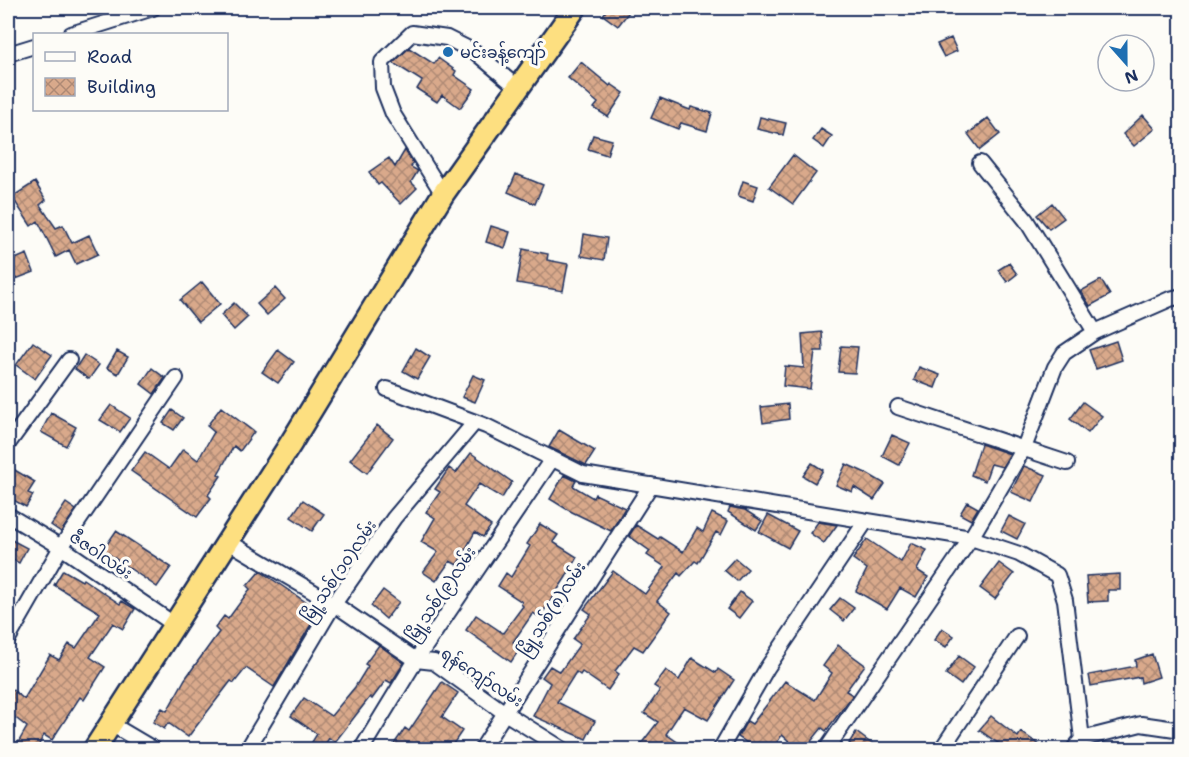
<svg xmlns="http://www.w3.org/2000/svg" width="1189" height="757" viewBox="0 0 1189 757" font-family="'Shantell Sans','Noto Sans Myanmar',sans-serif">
	<defs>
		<pattern id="building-cross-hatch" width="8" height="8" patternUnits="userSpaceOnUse" patternTransform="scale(1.5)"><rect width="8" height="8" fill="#d9a98b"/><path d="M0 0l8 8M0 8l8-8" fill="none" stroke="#af8a75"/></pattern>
	</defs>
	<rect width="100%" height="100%" fill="#fdfcf7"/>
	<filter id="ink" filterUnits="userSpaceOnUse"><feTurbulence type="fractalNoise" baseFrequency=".0167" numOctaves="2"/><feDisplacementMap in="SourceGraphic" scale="12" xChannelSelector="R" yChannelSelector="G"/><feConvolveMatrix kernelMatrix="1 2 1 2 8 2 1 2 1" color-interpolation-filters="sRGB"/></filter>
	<g filter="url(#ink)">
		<path fill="url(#building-cross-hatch)" stroke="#1b2f5e" stroke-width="1.5" d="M608,8H632L618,26L603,15Z
			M951,38L957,51L944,57L937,44Z
			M409,48L434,64L438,58L456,71L454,75L474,89L460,108L442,95L437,102L417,89L422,81L393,63Z
			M581,62L610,86L611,84L624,93L608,117L594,108L598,103L568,78Z
			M660,98L690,110L691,107L712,113L707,131L681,123L678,129L651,118Z
			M1143,115L1155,129L1134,146L1123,134Z
			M760,117L786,123L783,135L757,129Z
			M988,118L1000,134L980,150L968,134Z
			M821,129L832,136L824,148L813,140Z
			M593,135L612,140L607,155L588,149Z
			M405,150L413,163L411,167L418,171L411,182L417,188L401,204L381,183L378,185L369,172L389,158L395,167Z
			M793,155L816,173L793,204L769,187Z
			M516,174L543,185L535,204L508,192Z
			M743,181L758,186L753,201L738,196Z
			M35,182L46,200L40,205L56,228L63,225L72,243L89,235L98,254L76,264L69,250L56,257L38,221L31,226L12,197Z
			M1052,203L1064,218L1049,229L1037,215Z
			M491,226L510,232L505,248L486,242Z
			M584,234L607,238L604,260L581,256Z
			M523,249L548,254L547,260L568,264L563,291L517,283Z
			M27,254L34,272L8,282V262Z
			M1009,263L1017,274L1007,282L998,270Z
			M1101,280L1110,295L1090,306L1081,291Z
			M202,282L220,304L198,322L180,300Z
			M275,288L285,299L267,315L257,304Z
			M234,303L248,317L234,330L221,315Z
			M822,332L823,351H815L810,389L783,386L785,366L804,368L802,334Z
			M1116,341L1122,360L1096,369L1089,350Z
			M33,342L52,355L35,379L16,365Z
			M841,346L858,347L855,373L838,372Z
			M416,348L430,357L417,379L403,371Z
			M278,350L294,362L278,383L262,372Z
			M117,351L128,357L118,374L107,368Z
			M84,355L99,365L89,379L75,369Z
			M919,367L940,375L935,388L914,380Z
			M152,368L165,378L154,394L141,384Z
			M473,375L485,380L475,402L462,397Z
			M1083,402L1102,416L1088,433L1070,419Z
			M788,404L789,419L763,423L761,407Z
			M111,405L130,418L120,432L100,420Z
			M221,407L254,432L240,451L234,446L218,474L221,476L208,495L211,498L197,517L131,471L145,452L169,469L183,449L198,460L214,432L207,426Z
			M172,410L183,418L174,430L163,423Z
			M51,413L76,427L66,446L41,432Z
			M377,425L393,438L367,473L350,460Z
			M559,430L595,451L586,465L549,447Z
			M892,435L910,443L899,465L882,456Z
			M981,444L1010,454L1002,467L991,464L985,481L971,475Z
			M471,453L512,482L502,498L479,484L464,506L491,526L483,537L475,532L457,565L450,561L436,581L423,572L438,552L421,542L435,518L426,512L440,492L435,489L449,468L456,473Z
			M812,463L823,470L815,483L803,476Z
			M846,464L868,474L885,484L874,500L854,487L852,492L836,485Z
			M8,466L35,482L28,493L33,495L26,507L8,497Z
			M1024,466L1046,475L1033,502L1011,492Z
			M564,475L576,481L573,486L593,498L595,494L625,508L611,531L568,510L550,499Z
			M303,500L324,514L312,531L291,517Z
			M967,502L978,508L971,520L960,514Z
			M66,503L76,510L61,532L51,525Z
			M730,507L745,510L762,521L756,530L728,512Z
			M712,513L728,521L721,535L716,532L698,563L695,561L681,576L678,573L657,601L671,612L643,651L634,646L615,671L619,674L608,690L582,672L580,675L576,672L557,702L595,721L586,739L533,716L550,683L542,677L550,666L560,672L580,644L573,639L591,614L584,609L613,571L645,594L665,567L647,555L650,551L629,536L636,525L658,539L660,537L683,552L697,528L703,532Z
			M768,515L798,531L788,548L759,532Z
			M1009,516L1025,524L1017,539L1001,531Z
			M818,522L837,525L824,543L810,533Z
			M540,524L558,535L553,542L577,557L566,577L540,617L533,613L513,642L521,647L511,662L466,630L476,615L503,633L523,606L521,604L522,602L498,586L506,573L511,577L530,546L527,544Z
			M116,531L171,567L157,587L103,550Z
			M8,538L27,548L19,563L8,557Z
			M867,539L901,562L911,543L927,550L917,570L928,577L916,597L900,588L887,609L856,591L867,569L853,559Z
			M735,558L748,569L737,581L724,570Z
			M999,563L1014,574L995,599L980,588Z
			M63,570L82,581L83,579L120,604L122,601L135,609L123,629L113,623L90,657L105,667L84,700L80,697L52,740L44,735L36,750H14L27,727L8,712V686L24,699L50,655L59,660L69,644L76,648L100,613L54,585Z
			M260,571L319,611L274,687L246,668L234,683L231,681L188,737L168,723L164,729L153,722L162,708L167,711L185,679L219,632L215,628L224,616L228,619L250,589L247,586Z
			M1120,574V590H1108V601L1088,602L1086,576Z
			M383,590L399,602L386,619L371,606Z
			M740,592L752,601L739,618L727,609Z
			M840,598L854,608L844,621L830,610Z
			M942,628L954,636L946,647L934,640Z
			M379,645L404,663L391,683L386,680L372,699L370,697L335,742L329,738L322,750H307L317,734L291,716L304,698L331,716L355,687L368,666L365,664Z
			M838,645L865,665L846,691L853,695L826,731L822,728L804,750H799L782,735L772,750H758L738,737L747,721L752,724L785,681L815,700L832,673L823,666Z
			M1152,654L1159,677L1141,683L1140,677L1091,686L1089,675L1136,666L1135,660Z
			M959,656L974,667L961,685L946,674Z
			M692,658L716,673L718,669L734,680L708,720L684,707L666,734L689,750H648L641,744L658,722L644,713L660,690L654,686L666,670L679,680Z
			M442,682L458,693L442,717L462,731L449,750H390L405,728L409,731Z
			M991,716L1018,737L1021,732L1047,750H1008L979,730Z
			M856,732L880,750H858L849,743Z"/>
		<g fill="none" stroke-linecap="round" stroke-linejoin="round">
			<g stroke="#1b2f5e" stroke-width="18">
				<path id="minor" d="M71,34L153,8
					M8,54L34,46
					M980,163L1026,220L1095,332
					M443,194L393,114L383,88L382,62L412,33L447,38L475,52L518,88
					M387,389L486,426L583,474L971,538L1019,554L1057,575L1065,600L1082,739
					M898,407L1067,463
					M8,444L69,360
					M8,515L61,547L175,625
					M227,541L334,604L416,660L434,662L505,713L564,750
					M8,639L61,547L176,378
					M111,724L155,750
					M247,750L334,604L394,518L475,422
					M361,750L416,660L552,459
					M481,750L651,485
					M720,750L767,668L866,521
					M826,750L971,538L1024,448L1055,367L1064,353L1095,332L1170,299L1182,296
					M941,750L1017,636
					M1073,750L1082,739L1141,724L1182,730"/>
			</g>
			<g stroke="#1b2f5e" stroke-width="26">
				<path id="highway" d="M94,750L291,443L443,194L575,8"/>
			</g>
			<use href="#minor" stroke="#fdfcf7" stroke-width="14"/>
			<use href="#highway" stroke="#fddf80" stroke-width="21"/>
		</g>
	</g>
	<circle fill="#1f6fb2" stroke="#fdfcf7" stroke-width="2" cx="448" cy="52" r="6"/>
	<g text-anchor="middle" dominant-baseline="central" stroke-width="6" stroke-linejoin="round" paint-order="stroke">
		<g font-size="16" fill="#1b2f5e" stroke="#fdfcf7" text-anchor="start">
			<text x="460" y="52">မင်းခန့်ကျော်</text>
		</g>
		<g font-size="16" fill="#1b2f5e" stroke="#fdfcf7">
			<text transform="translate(101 555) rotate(34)">ဇီဇဝါလမ်း</text>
			<text transform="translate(339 571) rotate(-56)">မြို့သစ်(၁၀)လမ်း</text>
			<text transform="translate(441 594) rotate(-56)">မြို့သစ်(၉)လမ်း</text>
			<text transform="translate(552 609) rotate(-57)">မြို့သစ်(၈)လမ်း</text>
			<text transform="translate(482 677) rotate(33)">ရန်ကျော်လမ်း</text>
		</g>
	</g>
	<rect width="1189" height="757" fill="none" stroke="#fdfcf7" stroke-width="30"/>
	<rect x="15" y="15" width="1159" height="727" fill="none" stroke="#1b2f5e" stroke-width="2" filter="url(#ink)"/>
	<rect x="33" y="33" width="195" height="78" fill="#fdfcf7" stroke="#a3aaba" stroke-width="1.5"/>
	<rect x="45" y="52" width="30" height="9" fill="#fdfcf7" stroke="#a3aaba" stroke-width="1.5"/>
	<text x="87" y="63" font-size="18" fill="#1b2f5e">Road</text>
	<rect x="45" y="78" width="30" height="18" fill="url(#building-cross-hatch)" stroke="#a3aaba" stroke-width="1.5"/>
	<text x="87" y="93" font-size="18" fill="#1b2f5e">Building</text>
	<g transform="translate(1126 63) rotate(159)"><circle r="28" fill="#fdfcf7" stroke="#a3aaba" stroke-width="1.5"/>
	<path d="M0-4.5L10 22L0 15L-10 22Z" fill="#1f6fb2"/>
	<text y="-9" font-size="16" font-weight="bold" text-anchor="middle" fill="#1b2f5e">N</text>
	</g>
</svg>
